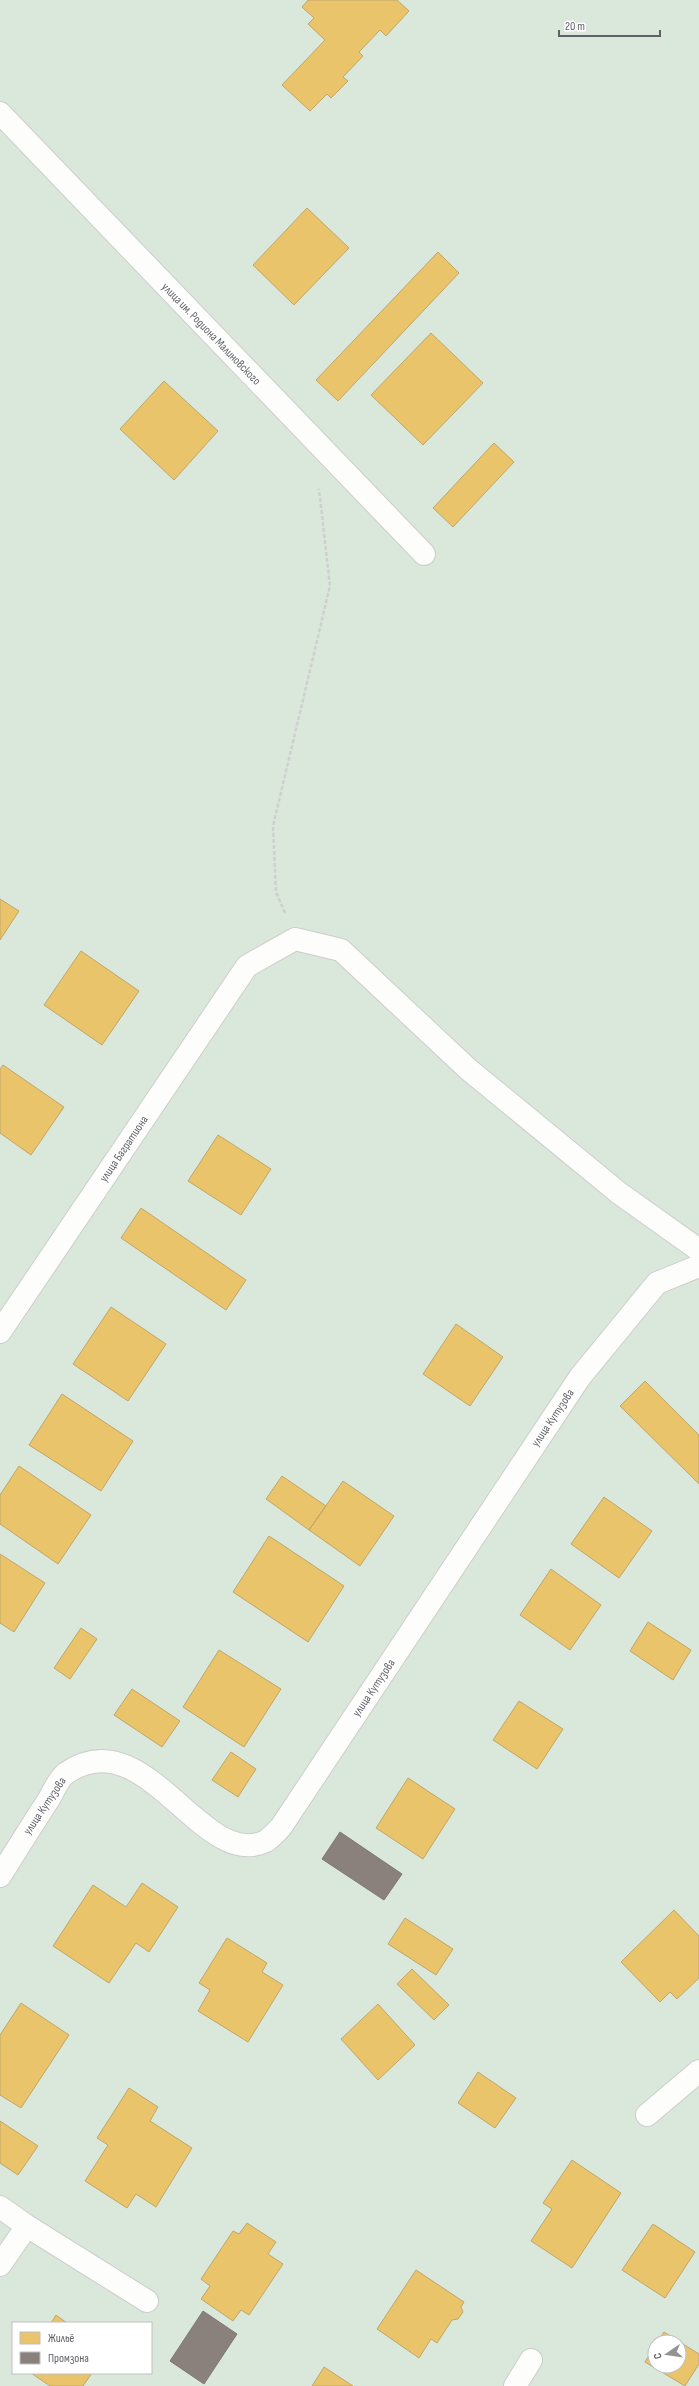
<svg xmlns="http://www.w3.org/2000/svg" width="699" height="2386" viewBox="0 0 699 2386" font-family="'Sofia Sans Condensed',sans-serif">
	<rect width="100%" height="100%" fill="#efefea"/>
	<path fill="#dae8db" fill-rule="evenodd" d="M0,0H699V2386H0ZM13,2323H151V2373H13ZM655,2342H679V2366H655Z"/>
	<path fill="#e9c46a" stroke="#c0a669" d="M308,0H397L409,11L386,36L380,30L359,52L363,56L343,77L348,81L331,98L327,94L310,111L282,85L325,40L308,24L314,18L302,7Z
		M307,208L349,248L294,305L253,265Z
		M438,252L459,273L338,401L316,380Z
		M431,333L483,383L423,445L371,395Z
		M164,381L218,431L174,480L120,429Z
		M494,443L514,462L453,527L433,508Z
		M0,899L19,911L0,940Z
		M81,951L139,991L102,1045L44,1005Z
		M3,1065L64,1107L31,1155L0,1133V1069Z
		M218,1135L271,1169L241,1215L188,1181Z
		M141,1208L246,1280L226,1310L121,1238Z
		M111,1307L166,1344L128,1401L73,1364Z
		M456,1324L503,1357L470,1406L423,1374Z
		M645,1381L699,1435V1484L620,1406Z
		M62,1394L133,1441L101,1491L29,1445Z
		M19,1466L91,1515L58,1564L0,1524V1495Z
		M282,1476L326,1506L309,1530L266,1499Z
		M343,1481L394,1516L360,1566L309,1530Z
		M604,1497L652,1531L619,1578L571,1544Z
		M269,1536L344,1586L308,1642L233,1592Z
		M0,1554L45,1583L14,1632L0,1623Z
		M551,1569L601,1605L570,1650L520,1615Z
		M648,1622L691,1650L673,1680L630,1651Z
		M81,1628L97,1639L70,1679L54,1668Z
		M219,1650L281,1689L244,1747L183,1707Z
		M132,1689L180,1721L162,1747L114,1715Z
		M519,1701L563,1729L537,1769L493,1740Z
		M231,1752L256,1769L238,1797L212,1780Z
		M408,1778L455,1809L423,1859L376,1828Z
		M142,1883L178,1907L149,1952L136,1943L109,1983L53,1946L93,1885L126,1907Z
		M674,1910L699,1936V1978L677,1999L670,1992L660,2002L621,1962Z
		M405,1918L453,1949L436,1975L388,1944Z
		M227,1938L267,1963L262,1972L283,1985L248,2042L198,2011L210,1990L199,1983Z
		M412,1969L449,2005L434,2020L397,1984Z
		M21,2003L69,2035L21,2108L0,2095V2035Z
		M378,2004L415,2045L378,2080L341,2039Z
		M478,2072L516,2098L495,2128L458,2103Z
		M129,2088L158,2107L150,2121L192,2148L156,2207L136,2194L127,2208L85,2181L108,2145L97,2138Z
		M0,2121L38,2146L18,2175L0,2163Z
		M572,2160L621,2193L572,2268L531,2241L552,2209L543,2203Z
		M247,2223L276,2242L268,2254L283,2264L249,2315L241,2310L233,2321L201,2299L210,2286L201,2279L233,2231L239,2234Z
		M653,2224L695,2252L665,2298L622,2270Z
		M416,2270L464,2302L461,2307L463,2312L458,2319L452,2320L437,2343L431,2339L419,2358L377,2329Z
		M56,2315L67,2323H51Z
		M664,2332L699,2354V2364L685,2386L645,2362L655,2346V2366H679V2342H657Z
		M324,2367L353,2386H312Z
		M31,2373H92L83,2386H50Z"/>
	<path fill="#8a817c" stroke="#7d7776" d="M340,1832L402,1874L384,1900L322,1859Z
		M203,2311L237,2334L204,2384L170,2361Z"/>
	<g fill="none" stroke-linecap="round" stroke-linejoin="round">
		<g stroke="#cdcdcc" stroke-width="24">
			<path id="street" d="M0,113L424,554
				M0,1332L247,966L295,939L341,950L468,1069L619,1193L699,1250
				M0,1876C16,1851 32,1825 49,1799C53,1792 58,1780 65,1774C145,1716 202,1873 266,1841C271,1838 277,1831 281,1827L580,1377L657,1283L699,1266
				M647,2115L699,2071
				M0,2207L27,2226L0,2265
				M27,2226L147,2301
				M515,2386L531,2360"/>
		</g>
		<path stroke="#cdd0cf" stroke-width="2.5" stroke-dasharray="4 2" stroke-linecap="butt" d="M285,913L276,892L273,826L330,586L319,489"/>
		<use href="#street" stroke="#fdfdfc" stroke-width="22"/>
	</g>
	<g text-anchor="middle" dominant-baseline="central" stroke-width="4" stroke-linejoin="round" paint-order="stroke">
		<g font-size="12" fill="#606167" stroke="#fff">
			<text transform="translate(211 334) rotate(46)">улица им. Родиона Малиновского</text>
			<text transform="translate(124 1149) rotate(-56)">улица Багратиона</text>
			<text transform="translate(553 1418) rotate(-56)">улица Кутузова</text>
			<text transform="translate(374 1688) rotate(-56)">улица Кутузова</text>
			<text transform="translate(45 1806) rotate(-56)">улица Кутузова</text>
		</g>
	</g>
	<rect x="12" y="2322" width="140" height="52" fill="#ffffff" stroke="#bfc0c2"/>
	<rect x="20" y="2332" width="20" height="12" fill="#e9c46a" stroke="#bfc0c2"/>
	<text x="48" y="2342" font-size="12" fill="#606167">Жильё</text>
	<rect x="20" y="2352" width="20" height="12" fill="#8a817c" stroke="#bfc0c2"/>
	<text x="48" y="2362" font-size="12" fill="#606167">Промзона</text>
	<g transform="translate(667 2354) rotate(257)"><circle r="19" fill="#ffffff" stroke="#bfc0c2"/>
	<path d="M0-3L7 15L0 10L-7 15Z" fill="#929395"/>
	<text y="-6" font-size="11" font-weight="bold" text-anchor="middle" fill="#606167">С</text>
	</g>
	<path d="M559 30v6h101v-6" fill="none" stroke="#606167" stroke-width="2"/>
	<text x="565" y="30" font-size="12" fill="#606167" stroke="#ffffff" stroke-width="3" paint-order="stroke">20 m</text>
</svg>
